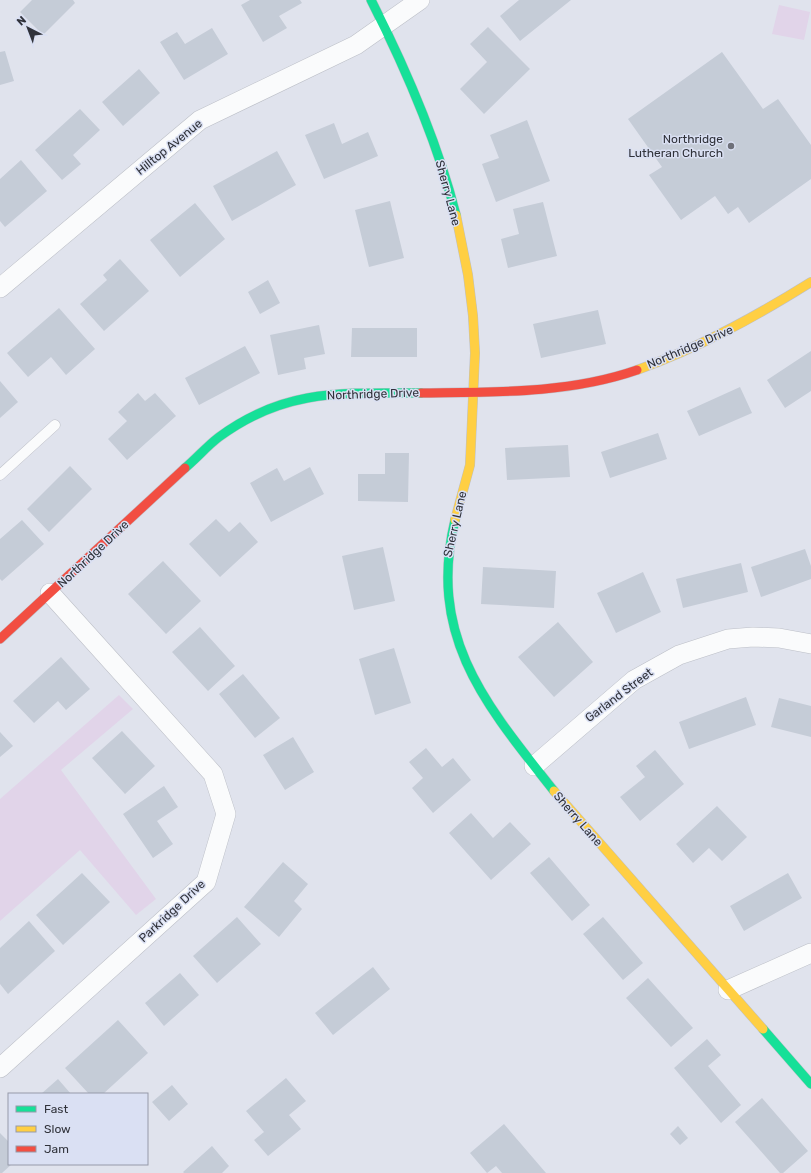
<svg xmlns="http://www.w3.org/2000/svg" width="811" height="1173" viewBox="0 0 811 1173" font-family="Rubik,sans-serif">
	<rect width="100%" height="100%" fill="#e0e3ed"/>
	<path fill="#e1d4e9" d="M779,5L810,12L804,40L772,34Z
		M119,695L133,709L61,770L156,899L136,915L80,850L0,921V799Z"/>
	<path fill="#c5ccd7" d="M32,0H73L75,3L43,35L20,12Z
		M250,0H300L302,3L279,16L287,28L263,42L241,5Z
		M519,0H571L520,41L500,16Z
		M488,27L530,69L484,114L460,89L487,62L470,44Z
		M212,28L228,54L184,80L160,42L177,32L185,44Z
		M5,51L14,81L0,85V52Z
		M722,52L763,109L778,99L811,145V179L749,223L738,207L728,214L715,196L681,220L649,175L662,167L628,119Z
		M139,69L160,93L123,126L102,102Z
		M80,109L100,130L73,155L81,164L62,180L35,150Z
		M527,120L550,181L496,202L482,164L499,158L490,135Z
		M334,123L342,144L368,132L378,156L324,179L305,135Z
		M277,151L296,185L232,221L213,186Z
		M21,160L47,191L5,227L0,221V179Z
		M390,201L404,258L369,267L355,210Z
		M543,202L557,256L508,268L501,239L519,234L513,209Z
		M195,203L225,239L180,277L150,240Z
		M120,259L149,291L104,331L80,304L107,280L103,275Z
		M268,280L280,303L260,314L248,292Z
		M59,308L95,349L66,375L51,357L28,377L7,353Z
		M598,310L606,344L541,358L533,324Z
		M319,325L325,354L304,358L306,369L278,375L270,335Z
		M352,328H417V357H351Z
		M245,346L260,373L199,405L185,378Z
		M811,351V391L785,408L767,380Z
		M0,381L18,402L0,418Z
		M740,387L752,413L699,436L687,411Z
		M138,393L145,401L155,393L176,416L127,460L108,439L127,421L118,412Z
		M658,433L667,459L610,478L601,452Z
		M568,445L570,477L507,480L505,448Z
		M385,453H409L408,502L358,501V474H385Z
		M70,466L92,489L49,532L27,509Z
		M310,467L324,494L271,522L250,483L277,468L284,481Z
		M216,519L229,532L240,522L258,542L220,577L189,544Z
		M22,520L44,544L2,581L0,579V539Z
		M383,547L395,601L354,610L342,556Z
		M805,549L811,566V579L761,597L751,567Z
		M163,561L201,601L166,634L128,594Z
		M741,563L748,592L683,608L676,579Z
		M483,567L556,571L554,608L481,604Z
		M643,572L661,612L616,633L597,593Z
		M558,622L593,662L554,697L518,657Z
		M200,627L235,666L208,691L172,652Z
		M394,648L411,703L375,715L359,659Z
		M61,657L90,689L66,710L58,701L34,723L13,701Z
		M243,674L280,718L255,738L219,694Z
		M746,697L756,725L689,749L679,722Z
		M779,698L811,706V737L771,727Z
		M122,731L155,766L125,794L92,758Z
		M0,732L13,746L0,757Z
		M293,737L314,772L285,790L263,755Z
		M426,748L442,767L453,758L471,780L433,813L412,788L423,778L409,762Z
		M655,750L684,784L640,821L620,797L645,777L636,766Z
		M164,786L178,807L157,821L173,844L153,858L123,814Z
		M717,806L747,837L722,861L709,848L693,863L676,844Z
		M471,813L493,838L510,822L531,844L491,880L449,833Z
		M549,857L590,905L572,921L530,873Z
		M283,862L308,884L294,901L302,909L279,937L244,907Z
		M82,873L110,902L63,945L36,915Z
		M788,873L802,898L744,931L730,906Z
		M237,917L261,944L217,983L193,956Z
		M603,917L643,963L623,980L583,934Z
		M29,921L55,951L8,994L0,984V948Z
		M373,967L390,989L333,1035L315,1013Z
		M180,973L199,995L164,1026L145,1003Z
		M648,978L693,1028L671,1047L626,998Z
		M118,1020L148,1053L103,1094H89L65,1068Z
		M707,1039L721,1055L708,1066L741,1105L721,1123L674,1068Z
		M286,1078L306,1101L289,1115L301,1129L268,1156L254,1140L264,1132L246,1111Z
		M58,1079L71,1094H41Z
		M172,1085L188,1104L169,1121L152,1102Z
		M762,1098L808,1151L783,1173H780L735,1122Z
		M504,1124L546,1173H502L496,1166L487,1173L470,1153Z
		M678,1126L688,1138L680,1145L670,1134Z
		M0,1133L9,1142V1164H12L2,1173H0Z
		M212,1146L229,1166L222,1173H184L183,1172Z"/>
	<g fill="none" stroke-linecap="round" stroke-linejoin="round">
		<g stroke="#bcbfc7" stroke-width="11">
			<path id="lane" d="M0,475L55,425"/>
		</g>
		<g stroke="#bcbfc7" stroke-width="20">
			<path id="street" d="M0,288L200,120L356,45L420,0
				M534,766L634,680L679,655L728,639L753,637L779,638L811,644
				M728,990L811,953
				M0,1068L206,882L226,814L213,774L50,593"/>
		</g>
		<g stroke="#bcbfc7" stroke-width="10">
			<path id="fast" d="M371,0C406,69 437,140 456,215
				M185,468C197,458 207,446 219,437C285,388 344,393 421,393
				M455,520C427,637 486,705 554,791
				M763,1029L811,1084"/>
		</g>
		<g stroke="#bcbfc7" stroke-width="10">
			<path id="slow" d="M637,370C699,348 755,317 811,282
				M455,520L470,465L475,353L473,316L468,275L456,215
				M554,791L763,1029"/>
		</g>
		<g stroke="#bcbfc7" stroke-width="10">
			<path id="jam" d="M421,393C493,392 568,394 637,370
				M0,639L185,468"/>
		</g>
		<use href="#lane" stroke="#fafbfc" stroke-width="10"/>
		<use href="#street" stroke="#fafbfc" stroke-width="19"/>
		<use href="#fast" stroke="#16e098" stroke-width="9"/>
		<use href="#slow" stroke="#ffcf43" stroke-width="9"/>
		<use href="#jam" stroke="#f24e42" stroke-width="9"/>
	</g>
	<circle fill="#6e7079" stroke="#dae0f3" stroke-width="1.5" cx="731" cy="146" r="4"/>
	<g text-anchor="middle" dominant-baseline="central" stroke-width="3" stroke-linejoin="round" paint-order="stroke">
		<g font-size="12" fill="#30323a" stroke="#dae0f3" text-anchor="end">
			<text x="723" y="139">Northridge<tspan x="723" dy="14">Lutheran Church</tspan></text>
		</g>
		<g font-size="12" fill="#30323a" stroke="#dae0f3">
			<text transform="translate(169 147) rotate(-39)">Hilltop Avenue</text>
			<text transform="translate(448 193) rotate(75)">Sherry Lane</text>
			<text transform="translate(690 347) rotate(-23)">Northridge Drive</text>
			<text transform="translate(373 394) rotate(-2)">Northridge Drive</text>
			<text transform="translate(455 524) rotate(-77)">Sherry Lane</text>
			<text transform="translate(93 554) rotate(-43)">Northridge Drive</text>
			<text transform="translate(619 695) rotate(-37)">Garland Street</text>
			<text transform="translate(578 819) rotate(49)">Sherry Lane</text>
			<text transform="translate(172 911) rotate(-43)">Parkridge Drive</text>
		</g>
	</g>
	<rect x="8" y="1093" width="140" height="72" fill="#dae0f3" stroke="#969aa9"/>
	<rect x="16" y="1106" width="20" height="6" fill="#16e098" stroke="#969aa9"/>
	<text x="44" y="1113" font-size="12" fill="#30323a">Fast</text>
	<rect x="16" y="1126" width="20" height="6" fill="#ffcf43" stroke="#969aa9"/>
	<text x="44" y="1133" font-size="12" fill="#30323a">Slow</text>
	<rect x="16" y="1146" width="20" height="6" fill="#f24e42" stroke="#969aa9"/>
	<text x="44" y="1153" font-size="12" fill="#30323a">Jam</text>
	<g transform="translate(28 28) rotate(318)" stroke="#dae0f3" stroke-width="3" paint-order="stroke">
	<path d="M0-3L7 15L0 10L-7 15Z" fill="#30323a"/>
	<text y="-6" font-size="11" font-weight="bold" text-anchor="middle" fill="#30323a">N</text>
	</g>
</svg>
